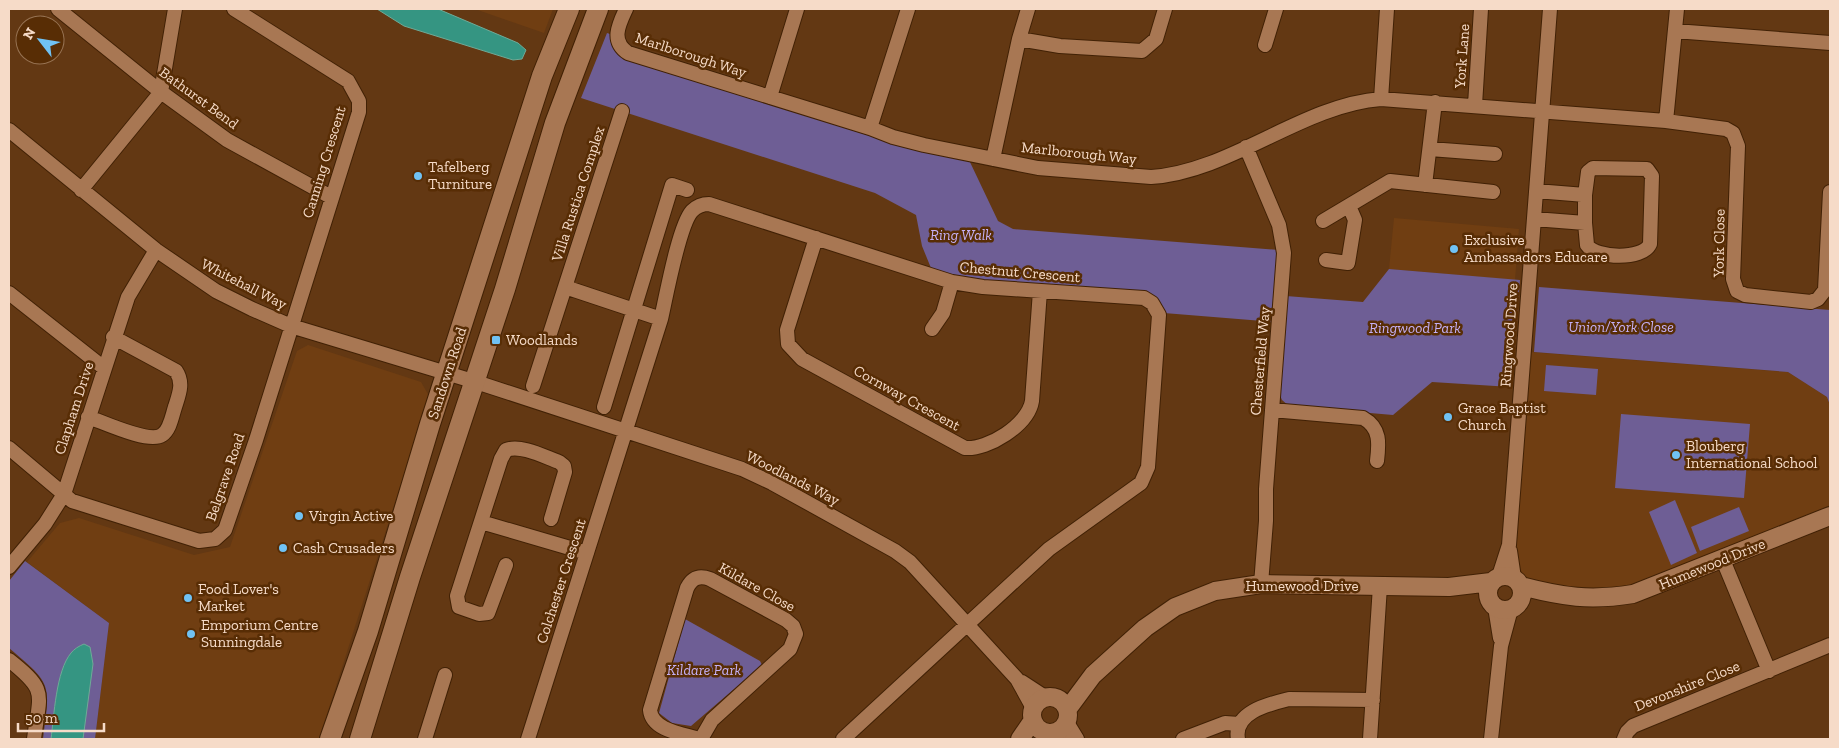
<svg xmlns="http://www.w3.org/2000/svg" width="1839" height="748" viewBox="0 0 1839 748" font-family="'Zilla Slab',serif">
	<rect width="100%" height="100%" fill="#633813"/>
	<path fill="#703e12" d="M475,9H553L544,33Z
		M1394,218L1519,229L1515,280L1389,269Z
		M308,345L421,382L429,396L319,739H95L109,623L27,562L60,523L79,518L194,555L230,547L297,351Z
		M1529,352L1788,372L1827,397L1830,405V505L1690,566L1635,587L1588,590L1540,585L1525,578L1514,557Z"/>
	<path fill="#6e5e95" d="M607,33L610,34L614,49L626,58L892,143L969,160L998,221L1013,229L1279,250L1274,322L1164,313L1159,303L965,279L931,268L922,246L916,215L875,193L581,98Z
		M1389,269L1520,280L1511,387L1432,382L1393,415L1289,406L1282,400L1279,393L1286,296L1363,302Z
		M1539,287L1830,310V405L1827,397L1788,372L1534,352Z
		M1546,365L1598,369L1596,395L1544,391Z
		M1621,414L1750,424L1744,498L1615,488Z
		M1675,500L1697,553L1671,565L1649,512Z
		M1739,507L1749,531L1700,551L1691,527Z
		M25,561L109,623L95,739H43C50,683 53,685 9,648V581Z
		M685,619L760,661L762,665L691,726L672,723L659,713Z"/>
	<path fill="#359582" stroke="#6faa97" d="M377,9H438L518,43L526,50L522,59L513,60L404,26Z
		M84,644L90,647L93,664L83,739H51C54,716 56,671 71,653C74,649 79,646 84,644Z"/>
	<g fill="none" stroke-linecap="round" stroke-linejoin="round">
		<g stroke="#412105" stroke-width="16">
			<path id="minor" d="M58,9L161,92L227,140L331,197
				M626,9C619,24 610,41 628,53L870,128L893,137L924,145L1038,168L1151,177C1230,172 1302,105 1381,99L1666,121L1726,129L1733,133L1738,146L1733,279L1737,291L1745,295L1811,302L1818,299L1825,290L1830,192
				M1675,31L1830,43
				M1019,39L1060,46L1142,51L1156,39L1165,9
				M1265,45L1276,9
				M770,97L797,9
				M1381,99L1387,9
				M1475,105L1481,9
				M1666,121L1677,9
				M870,128L908,9
				M9,130L156,250L216,291L252,309L291,326L476,382L742,469L772,483L895,551L910,562L1017,679L1033,708
				M1246,147L1279,225L1284,253L1266,489V521L1261,584
				M1430,149L1495,154
				M993,159L1019,39L1028,9
				M1425,185L1435,102
				M81,190L161,92L175,9
				M1585,195V223
				M1534,219L1585,223L1587,245C1596,259 1643,260 1650,244L1652,176L1647,169L1593,168L1588,172L1585,195L1536,191
				M1323,221L1390,181L1493,192
				M816,238L787,330L788,344L802,359L965,448C988,450 1028,425 1032,401L1040,291
				M1326,260L1348,263L1355,220L1349,206
				M565,287L661,319
				M9,293L104,368
				M932,329L943,313L952,282
				M533,386L622,111
				M604,407L672,185L687,190
				M1272,410L1363,418C1381,428 1379,444 1377,461
				M88,417C103,422 149,444 162,435C170,430 172,416 175,407C179,394 184,383 176,371L113,337
				M9,448L72,501L199,541L215,539L225,530L256,440L359,112V101L348,81L234,9
				M481,522L587,553
				M1510,551L1514,578
				M1723,560L1769,671
				M506,565L488,613L479,614L459,607L457,596L501,459L506,450C521,444 545,457 559,462L564,466L565,472L551,519
				M9,567L45,524L64,494L128,297L156,250
				M1499,576L1509,545L1550,9
				M1495,607L1500,638
				M9,660C48,691 40,692 34,739
				M1022,682L1045,697
				M1066,721L1077,739
				M1055,732L1066,739
				M425,739L445,675
				M528,739L661,319C666,297 679,225 692,211C697,206 702,204 709,204L952,282L983,287L1144,298L1152,303L1159,315L1148,467L1141,483L1049,549L843,739
				M700,739C684,734 652,731 650,710L687,588C692,578 699,575 710,579L786,620L793,626L796,634L790,649L712,720L701,739
				M1183,739L1225,723L1239,724
				M1238,739C1233,712 1269,704 1289,699L1373,700
				M1370,739L1380,586
				M1491,739L1501,646L1511,609
				M1624,739L1627,732L1633,726L1830,645"/>
		</g>
		<g stroke="#412105" stroke-width="20">
			<path id="tertiary" d="M1488 593a17 17 0 1 1 34 0a17 17 0 1 1-34 0Z
				M1521,586C1563,597 1590,601 1633,594L1830,516
				M1032 715a18 18 0 1 1 36 0a18 18 0 1 1-36 0Z
				M1067,710L1093,675L1145,628L1175,607L1215,591L1261,584L1449,587L1491,582
				M1020,739L1033,720"/>
		</g>
		<g stroke="#412105" stroke-width="22">
			<path id="secondary" d="M330,739L368,631L430,424L542,76L569,9
				M360,739L410,577L505,289L555,123L598,9"/>
		</g>
		<use href="#minor" stroke="#a87753" stroke-width="14"/>
		<use href="#tertiary" stroke="#a87753" stroke-width="18"/>
		<use href="#secondary" stroke="#a87753" stroke-width="20"/>
	</g>
	<g fill="#70c2f4" stroke="#582d05" stroke-width="2">
		<circle cx="418" cy="176" r="5"/>
		<circle cx="1454" cy="249" r="5"/>
		<rect x="491" y="335" width="10" height="10" rx="2.5"/>
		<circle cx="1448" cy="417" r="5"/>
		<circle cx="1676" cy="455" r="5"/>
		<circle cx="299" cy="516" r="5"/>
		<circle cx="283" cy="548" r="5"/>
		<circle cx="188" cy="598" r="5"/>
		<circle cx="191" cy="634" r="5"/>
	</g>
	<g text-anchor="middle" dominant-baseline="central" stroke-width="5" stroke-linejoin="round" paint-order="stroke">
		<g font-size="15" fill="#f6dbc8" stroke="#582d05">
			<text transform="translate(691 55) rotate(18)">Marlborough Way</text>
			<text transform="translate(1462 56) rotate(-86)">York Lane</text>
			<text transform="translate(199 98) rotate(36)">Bathurst Bend</text>
			<text transform="translate(1079 153) rotate(6)">Marlborough Way</text>
			<text transform="translate(324 162) rotate(-73)">Canning Crescent</text>
			<text transform="translate(578 194) rotate(-72)">Villa Rustica Complex</text>
			<text transform="translate(1719 243) rotate(-89)">York Close</text>
			<text transform="translate(1020 272) rotate(5)">Chestnut Crescent</text>
			<text transform="translate(244 284) rotate(27)">Whitehall Way</text>
			<text transform="translate(1509 335) rotate(-86)">Ringwood Drive</text>
			<text transform="translate(1260 361) rotate(-85)">Chesterfield Way</text>
			<text transform="translate(447 373) rotate(-72)">Sandown Road</text>
			<text transform="translate(907 398) rotate(29)">Cornway Crescent</text>
			<text transform="translate(74 408) rotate(-72)">Clapham Drive</text>
			<text transform="translate(225 477) rotate(-71)">Belgrave Road</text>
			<text transform="translate(793 478) rotate(27)">Woodlands Way</text>
			<text transform="translate(1712 564) rotate(-22)">Humewood Drive</text>
			<text transform="translate(561 581) rotate(-72)">Colchester Crescent</text>
			<text x="1302" y="586">Humewood Drive</text>
			<text transform="translate(757 587) rotate(29)">Kildare Close</text>
			<text transform="translate(1687 686) rotate(-22)">Devonshire Close</text>
		</g>
		<g font-size="15" fill="#f6dbc8" stroke="#582d05" text-anchor="start">
			<text x="428" y="167">Tafelberg<tspan x="428" dy="17">Turniture</tspan></text>
			<text x="1464" y="240">Exclusive<tspan x="1464" dy="17">Ambassadors Educare</tspan></text>
			<text x="506" y="340">Woodlands</text>
			<text x="1458" y="408">Grace Baptist<tspan x="1458" dy="17">Church</tspan></text>
			<text x="1686" y="446">Blouberg<tspan x="1686" dy="17">International School</tspan></text>
			<text x="309" y="516">Virgin Active</text>
			<text x="293" y="548">Cash Crusaders</text>
			<text x="198" y="589">Food Lover's<tspan x="198" dy="17">Market</tspan></text>
			<text x="201" y="625">Emporium Centre<tspan x="201" dy="17">Sunningdale</tspan></text>
		</g>
		<g font-size="15" font-style="italic" fill="#c5b1f7" stroke="#582d05">
			<text x="961" y="235">Ring Walk</text>
			<text x="1621" y="327">Union/York Close</text>
			<text x="1415" y="328">Ringwood Park</text>
			<text x="704" y="670">Kildare Park</text>
		</g>
	</g>
	<rect width="1839" height="748" fill="none" stroke="#f6dbc8" stroke-width="20"/>
	<g transform="translate(40 40) rotate(301)"><circle r="24" fill="#582d05" stroke="#977353"/>
	<path d="M0-4L9 19L0 12L-9 19Z" fill="#70c2f4"/>
	<text y="-8" font-size="14" font-weight="bold" text-anchor="middle" fill="#f6dbc8">N</text>
	</g>
	<path d="M18 723v8h86v-8" fill="none" stroke="#f6dbc8" stroke-width="2.5"/>
	<text x="25" y="723" font-size="15" fill="#f6dbc8" stroke="#582d05" stroke-width="4" paint-order="stroke">50 m</text>
</svg>
